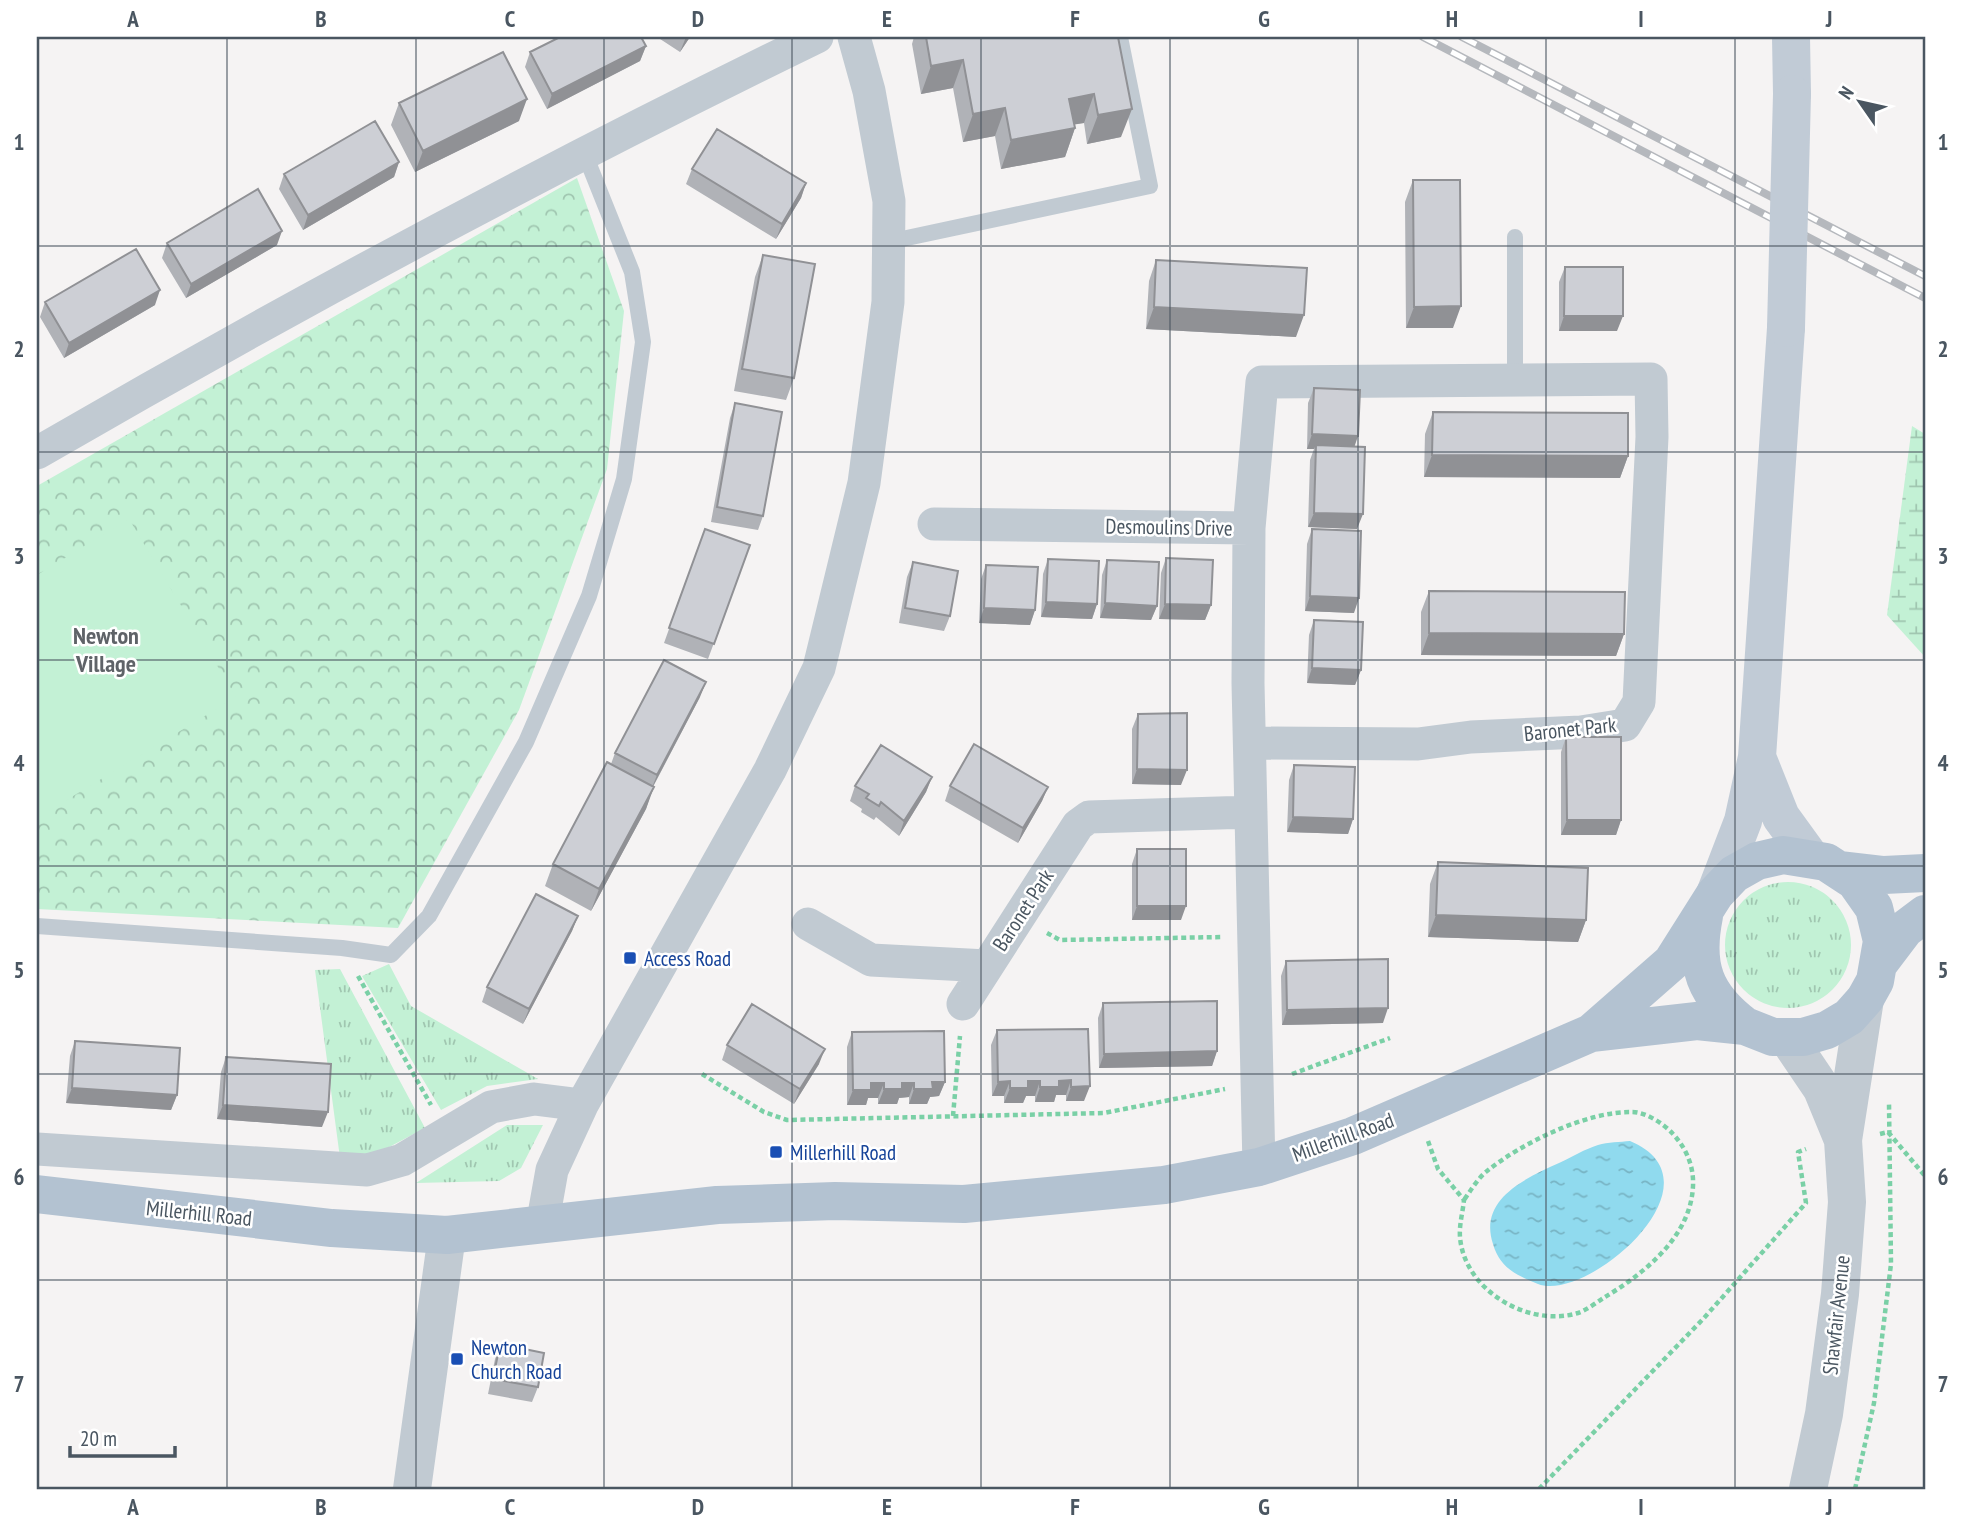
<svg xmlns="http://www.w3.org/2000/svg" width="1962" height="1526" viewBox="0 0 1962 1526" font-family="'PT Sans Narrow',sans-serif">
	<defs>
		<pattern id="grass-tufts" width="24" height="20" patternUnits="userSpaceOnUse" patternTransform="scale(1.75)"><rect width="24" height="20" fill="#c3f1d5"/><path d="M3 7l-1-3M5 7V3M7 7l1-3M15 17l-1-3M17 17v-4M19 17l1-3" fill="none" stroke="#a0c6b0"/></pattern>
		<pattern id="wetland-marsh" width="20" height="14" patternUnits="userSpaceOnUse" patternTransform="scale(1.75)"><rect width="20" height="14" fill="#c3f1d5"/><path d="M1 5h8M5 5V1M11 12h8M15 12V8" fill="none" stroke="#a0c6b0"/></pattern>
		<pattern id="park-crowns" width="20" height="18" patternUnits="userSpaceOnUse" patternTransform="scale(1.75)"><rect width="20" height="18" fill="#c3f1d5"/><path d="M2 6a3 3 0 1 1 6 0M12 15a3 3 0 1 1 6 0" fill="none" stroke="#a0c6b0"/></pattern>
		<pattern id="water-ripples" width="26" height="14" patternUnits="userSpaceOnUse" patternTransform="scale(1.75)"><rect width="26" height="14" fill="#90daee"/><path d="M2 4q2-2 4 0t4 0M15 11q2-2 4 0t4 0" fill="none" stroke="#78b4c4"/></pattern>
	</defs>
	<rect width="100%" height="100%" fill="#f5f3f3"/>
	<path fill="url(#grass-tufts)" d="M1725 945a63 63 0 1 1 126 0a63 63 0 1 1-126 0Z
		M389,964L411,1006L538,1079L487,1086L441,1110L362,976Z
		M340,969L425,1128L376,1154L340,1158L315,970Z
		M507,1125H543L521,1168L499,1181L416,1183Z"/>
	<path fill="url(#wetland-marsh)" d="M1912,426L1925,434V657L1887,615Z"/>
	<path fill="url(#park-crowns)" d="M577,178L624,311L607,469L519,710L398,928L37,909V486Z"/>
	<path fill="#c3f1d5" d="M129,519L236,697L37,818V575Z"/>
	<path fill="url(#water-ripples)" d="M1630,1141C1728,1182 1587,1303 1538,1284C1516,1275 1500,1268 1493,1244C1478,1199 1526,1178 1559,1163C1572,1157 1585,1149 1598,1145C1608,1142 1620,1142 1630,1141Z"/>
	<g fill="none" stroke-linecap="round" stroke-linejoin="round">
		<path stroke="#7ad0a6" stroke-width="4.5" stroke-dasharray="5 3.5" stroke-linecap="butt" d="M1047,933L1060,940L1222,937
			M358,976L431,1105
			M702,1074L764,1112L787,1120L1104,1113L1225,1089
			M1292,1074L1390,1038
			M953,1116L960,1036
			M1880,1134L1888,1132L1925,1176
			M1428,1141L1438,1169L1464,1200C1463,1211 1459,1225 1460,1237C1464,1290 1528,1328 1578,1313C1587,1310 1597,1302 1605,1297C1645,1273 1691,1236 1693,1186C1694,1166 1686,1148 1673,1134C1664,1124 1646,1112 1632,1112C1587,1111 1522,1143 1487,1171C1478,1178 1471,1190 1464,1200
			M1539,1489L1704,1318L1806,1203L1798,1152L1806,1149
			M1855,1489L1874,1403L1891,1264L1889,1103"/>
		<path stroke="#c1cad2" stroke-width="16" d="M888,242L1150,186L1120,37
			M1515,383V237
			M37,926L342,948L391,955L429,916L526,742L589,596L624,479L643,342L632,272L584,152"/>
		<path stroke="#c1cad2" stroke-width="33" d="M37,453C292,305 552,166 817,37
			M934,524L1249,528L1248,683L1259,1167
			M1249,528L1262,382L1651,379L1652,437L1639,702L1625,725L1581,732L1471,737L1418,744L1250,743
			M808,924L871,960L987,966
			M963,1004L1078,825L1089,817L1251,812
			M37,1149L367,1170L402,1160L491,1107L534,1099L582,1105
			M542,1226L552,1170L582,1105L770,770L819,668L864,483L888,302L889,201L869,91L854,37"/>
		<path stroke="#c1cad2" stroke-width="38" d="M1787,1037L1822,1089L1843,1140
			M412,1489L447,1235
			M1808,1489L1824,1414L1840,1294L1847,1202L1843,1140L1865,999"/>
		<path stroke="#c1cbd6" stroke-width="38" d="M1791,37L1792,94
			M1757,757L1781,817L1810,857
			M1715,894L1743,821L1757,757L1786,328"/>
		<path stroke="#b3c2d1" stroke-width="38" d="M1841,870L1884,875L1925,873
			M1704,916C1694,966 1704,995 1745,1026
			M1880,962L1905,929L1925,914
			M37,1194L332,1228L447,1235L717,1205L835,1201L964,1204L1164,1185L1259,1167L1353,1136L1591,1033L1697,1021L1745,1026L1773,1037H1803L1827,1030L1849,1017L1865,999L1875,981L1882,941L1874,908L1855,881L1826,862L1783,855L1757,861L1734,874L1715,894L1672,962L1591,1033"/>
		<g stroke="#b5b8bd" stroke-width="8">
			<path id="rail" d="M1423,37L1925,298
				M1462,37L1925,276"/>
		</g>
		<use href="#rail" stroke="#fff" stroke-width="5" stroke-dasharray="16" stroke-linecap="butt"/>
		<path stroke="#c1cbd6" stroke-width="38" d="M1786,328L1792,94"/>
	</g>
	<path fill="#b0b2b7" d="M657,37H690L680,52Z
		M914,37H1118L1121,137L1087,144L1084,123L1074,124L1075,128L1065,157L1001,169L995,136L963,142L953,88L921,94L912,44Z
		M646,46L640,61L547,109L525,67L530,52Z
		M399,103L519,121L415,172L391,125Z
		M399,162L394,177L303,230L279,189L284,174Z
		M692,169L806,183L801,198L776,239L686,184Z
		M1413,180L1453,328H1406L1405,202Z
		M167,243L277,245L186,298L162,258Z
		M763,255L794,378L786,400L734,391L755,277Z
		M1156,260L1296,337L1146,329L1149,281Z
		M1565,267L1617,331H1559V282Z
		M45,302L155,305L64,358L40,317Z
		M1314,388L1354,447L1357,529L1308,527L1310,460L1314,449H1307L1308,403Z
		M735,403L763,516L758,530L711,522L730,418Z
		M1433,412L1628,456L1620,478L1424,477L1425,434Z
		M705,529L750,545L708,659L664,643Z
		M1312,529L1354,613L1305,611L1307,544Z
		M1166,558L1211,605L1205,620L1159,619L1161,573Z
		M1048,559L1097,604L1092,619L1041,617L1043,574Z
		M1107,560L1157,606L1151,620L1100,618L1102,575Z
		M913,562L950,616L944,631L899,623L907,577Z
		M986,565L1035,610L1030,625L979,623L981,579Z
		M1429,591L1624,634L1616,656L1421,655V612Z
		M1314,620L1361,670L1355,685L1307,683L1309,635Z
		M700,697L653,787L646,809L591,911L545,886L553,864L611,764L615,753Z
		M1138,714L1181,785L1132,784V729Z
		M1566,737L1621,820L1616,835H1561V752Z
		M1294,765L1353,819L1348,834L1287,832L1289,780Z
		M932,777L926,792L899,836L876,817L874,820L861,812L862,809L850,801L855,786Z
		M950,786L1048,787L1042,801L1018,843L945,801Z
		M1137,849L1181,920H1132V864Z
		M1438,862L1586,920L1578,942L1428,937L1430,884Z
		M578,916L572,931L523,1024L482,1002L487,987Z
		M1286,961L1383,1023L1282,1025L1281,976Z
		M1103,1003L1217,1051L1212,1066L1099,1068L1098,1018Z
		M1088,1029L1084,1101H1066V1095H1056L1054,1102H1035V1096H1026L1023,1103H1004V1096H992L991,1045L997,1030Z
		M852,1032L945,1082L939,1096L930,1097L927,1104H909V1097L899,1098L897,1104H878V1098H868L866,1105H847V1047Z
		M75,1041L177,1095L171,1110L66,1103L70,1056Z
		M727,1045L819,1064L794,1104L722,1060Z
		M226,1057L322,1127L217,1119L221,1072Z
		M500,1344L538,1387L532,1402L488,1394L495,1359Z"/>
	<path fill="#909195" d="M686,37H690L680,52Z
		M646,46L640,61L547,109L552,94Z
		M963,60L953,88L921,94L931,66Z
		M1094,94L1084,123L1059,127L1069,99Z
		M527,99L519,121L415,172L423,151Z
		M1005,108L995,136L963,142L973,114Z
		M1132,109L1121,137L1087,144L1098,115Z
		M1075,128L1065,157L1001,169L1011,140Z
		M399,162L394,177L303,230L308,215Z
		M806,183L801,198L776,239L782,224Z
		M282,231L277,245L186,298L191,284Z
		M160,290L155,305L64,358L69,343Z
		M1461,306L1453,328H1406L1414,307Z
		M1154,307L1304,315L1296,337L1146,329Z
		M1564,316H1623L1617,331H1559Z
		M1312,434L1358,436L1353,451L1316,445L1314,449H1307Z
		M1432,455L1628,456L1620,478L1424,477Z
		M1314,513L1363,514L1357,529L1308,527Z
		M1310,596L1359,598L1354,613L1305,611Z
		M1046,602L1097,604L1092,619L1041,617Z
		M1105,603L1157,606L1151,620L1100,618Z
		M1165,604L1211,605L1205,620L1159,619Z
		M984,608L1035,610L1030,625L979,623Z
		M1429,633L1624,634L1616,656L1421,655Z
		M1312,668L1361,670L1355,685L1307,683Z
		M706,682L700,697L651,790L657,775Z
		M1137,769L1187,770L1181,785L1132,784Z
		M932,777L926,792L899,836L904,821Z
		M654,787L646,809L591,911L599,889Z
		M1048,787L1042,801L1018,843L1023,828Z
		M1293,817L1353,819L1348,834L1287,832Z
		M1567,820H1621L1616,835H1561Z
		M1137,906H1186L1181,920H1132Z
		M1436,915L1586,920L1578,942L1428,937Z
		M578,916L572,931L523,1024L529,1009Z
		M1388,1008L1383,1023L1282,1025L1287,1010Z
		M825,1049L819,1064L794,1104L800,1089Z
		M1217,1051L1212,1066L1099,1068L1104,1054Z
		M1071,1080L1066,1095H1056L1054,1102H1035L1040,1087L1059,1081Z
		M1010,1081L1004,1096H992L998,1082Z
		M1028,1081H1040L1035,1096H1026L1023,1103H1004L1010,1088Z
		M932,1082H945L939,1096L930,1097L927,1104H909L914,1089Z
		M871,1083H884L878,1098H868L866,1105H847L853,1090Z
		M902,1083H914L909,1097L899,1098L897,1104H878L884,1089Z
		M1090,1086L1084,1101H1066L1071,1087Z
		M72,1088L177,1095L171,1110L66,1103Z
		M223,1105L328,1112L322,1127L217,1119Z"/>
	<path fill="#cdcfd5" stroke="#909195" stroke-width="2" d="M560,37H641L646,46L552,94L530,52Z
		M926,37H1118L1132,109L1098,115L1094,94L1069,99L1075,128L1011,140L1005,108L973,114L963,60L931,66Z
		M503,52L527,99L423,151L399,103Z
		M375,121L399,162L308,215L284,174Z
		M717,129L806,183L782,224L692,169Z
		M1413,180H1460L1461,306L1414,307Z
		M258,189L282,231L191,284L167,243Z
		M136,249L160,290L69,343L45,302Z
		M763,255L815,264L794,378L742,369Z
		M1156,260L1307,268L1304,315L1154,307Z
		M1565,267H1623V316H1564Z
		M1314,388L1360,390L1358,436L1312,434Z
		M735,403L782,412L763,516L717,507Z
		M1433,412L1628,413V456L1432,455Z
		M1316,445L1365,447L1363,514L1314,513Z
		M705,529L750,545L714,644L669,628Z
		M1312,529L1361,531L1359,598L1310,596Z
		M1166,558L1213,560L1211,605L1165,604Z
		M1048,559L1099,561L1097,604L1046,602Z
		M1107,560L1159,562L1157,606L1105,603Z
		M913,562L958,571L950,616L905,608Z
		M986,565L1038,567L1035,610L984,608Z
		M1429,591L1625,592L1624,634L1429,633Z
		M1314,620L1363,622L1361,670L1312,668Z
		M664,660L706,682L657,775L615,753Z
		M1187,713V770L1137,769L1138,714Z
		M1566,737H1621V820H1567Z
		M974,744L1048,787L1023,828L950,786Z
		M881,745L932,777L904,821L881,802L879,806L866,798L869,794L855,786Z
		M607,762L654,787L599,889L553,864Z
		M1294,765L1355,767L1353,819L1293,817Z
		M1137,849H1186V906H1137Z
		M1438,862L1588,868L1586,920L1436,915Z
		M536,894L578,916L529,1009L487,987Z
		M1388,959V1008L1287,1010L1286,961Z
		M1217,1001V1051L1104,1054L1103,1003Z
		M752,1004L825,1049L800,1089L727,1045Z
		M1088,1029L1090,1086L1071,1087V1080L1059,1081V1087H1040V1081H1028V1088H1010V1081L998,1082L997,1030Z
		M944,1031L945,1082H932L933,1089H914V1083H902V1089H884V1083H871V1090H853L852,1032Z
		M75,1041L180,1048L177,1095L72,1088Z
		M226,1057L331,1064L328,1112L223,1105Z
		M500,1344L544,1353L538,1387L493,1379Z"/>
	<path fill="none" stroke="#4a5661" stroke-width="2" stroke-opacity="0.55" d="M227,37V1489M416,37V1489M604,37V1489M792,37V1489M981,37V1489M1170,37V1489M1358,37V1489M1546,37V1489M1735,37V1489M37,246H1925M37,452H1925M37,660H1925M37,866H1925M37,1074H1925M37,1280H1925"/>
	<g fill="#1a4fb4" stroke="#fff" stroke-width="2.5">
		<rect x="623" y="951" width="14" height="14" rx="3.5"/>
		<rect x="769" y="1145" width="14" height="14" rx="3.5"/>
		<rect x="450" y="1352" width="14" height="14" rx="3.5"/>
	</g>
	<g text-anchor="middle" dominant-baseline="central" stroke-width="5" stroke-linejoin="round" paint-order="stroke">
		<g font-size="21" fill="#4a5661" stroke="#fff">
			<text transform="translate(1169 527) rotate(1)">Desmoulins Drive</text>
			<text transform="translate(1570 729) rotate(-6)">Baronet Park</text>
			<text transform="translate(1023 910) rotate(-57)">Baronet Park</text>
			<text transform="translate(1343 1137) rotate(-20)">Millerhill Road</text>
			<text transform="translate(199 1213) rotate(6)">Millerhill Road</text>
			<text transform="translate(1836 1315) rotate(-84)">Shawfair Avenue</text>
		</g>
		<g font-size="21" fill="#164399" stroke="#fff" text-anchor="start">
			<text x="644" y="958">Access Road</text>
			<text x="790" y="1152">Millerhill Road</text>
			<text x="471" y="1347">Newton<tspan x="471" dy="24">Church Road</tspan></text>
		</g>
		<g font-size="24" font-weight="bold" fill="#5f6368" stroke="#fff">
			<text x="106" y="635">Newton<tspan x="106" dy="28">Village</tspan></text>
		</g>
	</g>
	<rect width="1962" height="1526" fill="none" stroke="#ffffff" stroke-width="77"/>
	<g transform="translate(1860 102) rotate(304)" stroke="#ffffff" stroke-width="5" paint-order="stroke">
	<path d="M0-5L12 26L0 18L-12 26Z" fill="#4a5661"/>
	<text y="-10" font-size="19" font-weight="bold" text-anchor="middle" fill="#4a5661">N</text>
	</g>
	<path d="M70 1446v10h105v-10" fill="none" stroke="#4a5661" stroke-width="3.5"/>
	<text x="80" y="1446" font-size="21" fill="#4a5661" stroke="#ffffff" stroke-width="5" paint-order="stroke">20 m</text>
	<rect x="38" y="38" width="1886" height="1450" fill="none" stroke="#4a5661" stroke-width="2.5"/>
	<g font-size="23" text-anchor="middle" font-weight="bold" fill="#4a5661">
		<text x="133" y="27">A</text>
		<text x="321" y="27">B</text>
		<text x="510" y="27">C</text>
		<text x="698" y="27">D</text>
		<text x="887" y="27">E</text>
		<text x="1075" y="27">F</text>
		<text x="1264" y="27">G</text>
		<text x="1452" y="27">H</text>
		<text x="1641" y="27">I</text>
		<text x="1829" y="27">J</text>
		<text x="19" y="150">1</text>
		<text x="1943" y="150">1</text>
		<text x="19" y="357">2</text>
		<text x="1943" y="357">2</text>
		<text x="19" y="564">3</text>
		<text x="1943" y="564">3</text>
		<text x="19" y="771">4</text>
		<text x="1943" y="771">4</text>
		<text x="19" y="978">5</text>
		<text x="1943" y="978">5</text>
		<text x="19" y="1185">6</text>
		<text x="1943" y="1185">6</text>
		<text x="19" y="1392">7</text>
		<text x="1943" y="1392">7</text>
		<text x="133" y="1515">A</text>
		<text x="321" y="1515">B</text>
		<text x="510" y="1515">C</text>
		<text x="698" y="1515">D</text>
		<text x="887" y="1515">E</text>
		<text x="1075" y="1515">F</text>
		<text x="1264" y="1515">G</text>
		<text x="1452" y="1515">H</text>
		<text x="1641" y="1515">I</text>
		<text x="1829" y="1515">J</text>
	</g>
</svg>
